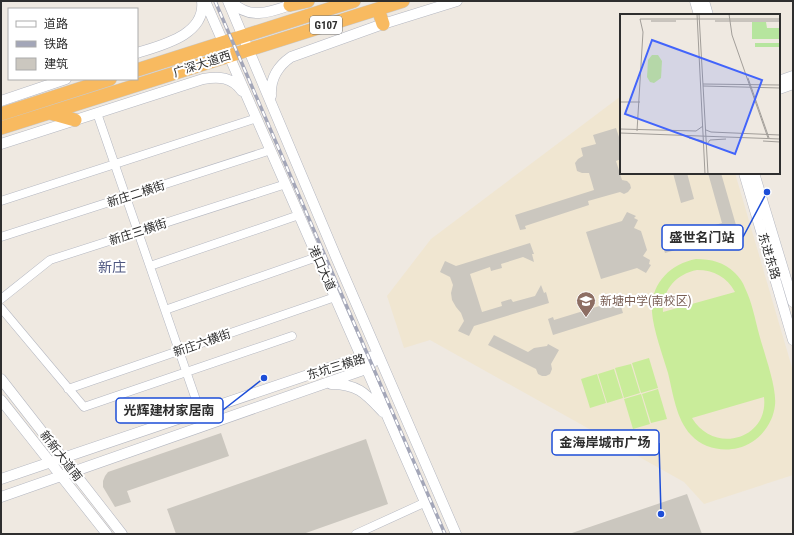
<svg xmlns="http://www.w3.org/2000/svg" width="794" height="535" viewBox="0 0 794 535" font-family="'Roboto Condensed','Noto Sans SC',sans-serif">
	<rect width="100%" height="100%" fill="#efe9e1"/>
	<path fill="#f0e6d1" d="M621,96V173H735L793,371V475L704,504L684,482L430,340L404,348L387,296L431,239Z"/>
	<path fill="#c9ec9a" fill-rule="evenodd" d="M696,259C711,259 724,262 735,273C739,277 743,282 745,288C752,302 755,319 759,334C764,353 777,387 775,405C773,425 758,443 738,448C722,452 703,448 691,435C676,419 673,393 668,373C663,356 653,329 652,312C650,284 670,264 696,259ZM697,270C714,270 727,277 735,292L663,312C662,290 676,274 697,270ZM764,397C769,439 714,455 692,418Z
		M649,358L658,388L641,393L632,363Z
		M631,364L640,393L624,398L615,368Z
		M614,369L623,398L607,403L598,374Z
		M597,374L606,403L590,408L581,379Z
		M658,389L667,419L651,423L642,394Z
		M641,394L650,424L633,429L624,399Z"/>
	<path fill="#cbc7bf" d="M616,128L621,143V159L616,161L622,180L627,181L630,184L631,188L628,192L624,194L620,192L588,201L589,205L525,226L526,229L520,230L515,215L594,190L589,173H582L577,171L575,163L578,159L583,156L581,148L596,144L593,135Z
		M673,173H687L694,199L681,203Z
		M708,173H721L738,232L665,253L661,240L722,223Z
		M627,212L636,216L634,218L638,220L634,228L641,231L647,250L643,256L650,260L649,264L651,265L646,273L637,268L601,279L586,232L622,221Z
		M530,243L534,254H532L534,262L523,257L501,264L502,268L491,271L490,267L470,274L482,312L502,306L501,302L511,299L513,302L535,296L541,285L544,293L546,292L549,303L474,326L469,336L458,331L464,321L461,313L456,307L452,300L451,293L453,285L450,277L440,272L445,261L456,266Z
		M619,300L623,313L553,335L548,319L553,317L554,320Z
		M494,335L528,352L534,348L547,346L548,344L559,350L551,364L552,369L550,374L546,376H542L538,374L536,369L488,345Z
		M221,433L229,456L127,491L131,502L115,507L103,487V481L105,476L108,472Z
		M366,439L388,504L303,534H176L167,509Z
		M687,494L702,534H572V533Z"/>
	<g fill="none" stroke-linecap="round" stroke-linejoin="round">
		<g stroke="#b4b7c1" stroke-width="9">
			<path id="minor" d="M97,113L205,426
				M1,201L257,118
				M1,237L271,150
				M150,266L299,215
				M1,299L50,260L286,184
				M1,308L84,407L292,336
				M165,310L317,257
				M68,389L335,297
				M356,534L426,502"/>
		</g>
		<g stroke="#b4b7c1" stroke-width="11">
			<path id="tertiary" d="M205,1L439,534
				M228,1L336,257L456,534
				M231,1C250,22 273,11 296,3
				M695,1L699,15
				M704,1L708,15
				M137,53C162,45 206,35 202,1
				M779,81L793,76
				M779,89L793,84
				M271,96C270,79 278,66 291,57L383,24L457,1
				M1,101L66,79
				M1,144L203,79C219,76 232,77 242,91
				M744,173L793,340
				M754,173L793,302
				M1,379L122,534
				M331,384C358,384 366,394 383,412
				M1,400L107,534
				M1,479L361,357L379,356
				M1,497L366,369L379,356"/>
		</g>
		<g stroke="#c9c9c9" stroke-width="14">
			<path id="trunk" d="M290,5L308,1
				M378,9L383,24
				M137,70L354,1
				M50,113L75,120
				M1,114L110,79
				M1,128L403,1"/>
		</g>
		<use href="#minor" stroke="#fff" stroke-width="8"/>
		<use href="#tertiary" stroke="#fff" stroke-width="10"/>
		<use href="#trunk" stroke="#f8ba60" stroke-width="13"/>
		<g stroke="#a3a6b8" stroke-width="3.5">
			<path id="rail" d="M215,1L445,534"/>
		</g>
		<use href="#rail" stroke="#fff" stroke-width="2" stroke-dasharray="6" stroke-linecap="butt"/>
	</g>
	<defs>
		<g id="school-pin" transform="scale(1)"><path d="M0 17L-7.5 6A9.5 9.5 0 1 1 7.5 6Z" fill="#8d6e63" stroke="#fff"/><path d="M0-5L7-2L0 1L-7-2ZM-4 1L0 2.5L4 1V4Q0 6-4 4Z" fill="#fff"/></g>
	</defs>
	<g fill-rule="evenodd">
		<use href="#school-pin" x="586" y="301"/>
	</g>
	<g text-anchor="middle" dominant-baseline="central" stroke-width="4" stroke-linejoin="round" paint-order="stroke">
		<rect fill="#fff" stroke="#6d6d6d" stroke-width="1" x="310" y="16" width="32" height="18" rx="3"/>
		<g font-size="11" font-weight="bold" fill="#2e2e2e">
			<text x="326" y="25">G107</text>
		</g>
		<g font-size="12" fill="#2e2e2e" stroke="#fff">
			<text transform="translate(202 64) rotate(-18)">广深大道西</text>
			<text transform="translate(136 194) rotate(-18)">新庄二横街</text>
			<text transform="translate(138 232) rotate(-18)">新庄三横街</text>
			<text transform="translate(769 256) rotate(73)">东进东路</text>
			<text transform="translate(322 268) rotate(66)">港口大道</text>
			<text transform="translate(202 343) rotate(-19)">新庄六横街</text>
			<text transform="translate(336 367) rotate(-17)">东坑三横路</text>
			<text transform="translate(61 456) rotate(52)">新新大道南</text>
		</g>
		<g font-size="12" fill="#785e54" stroke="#fff" text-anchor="start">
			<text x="600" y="301">新塘中学(南校区)</text>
		</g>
		<g font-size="14" fill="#4d5680" stroke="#fff">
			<text x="112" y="267">新庄</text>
		</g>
	</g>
	<g transform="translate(620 14)">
		<rect width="160" height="160" fill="#efe9e1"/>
		<path d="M132,8H146L147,14H160V25H132ZM135,29H160V33H135Z" fill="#b6e59e"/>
		<path d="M32,41H38L42,47L41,64L34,69L30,68L27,63L28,46Z" fill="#c9ec9a"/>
		<path fill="none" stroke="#a29e99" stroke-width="1" d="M77,0L85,160M79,0L88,160M109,0L112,21L148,124M31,7H56M95,7H160M128,64L149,124M83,70L160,71M83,72L160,74M0,88H20M0,115L76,117L83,112M86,116L91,118L160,121M17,117L23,18L20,5H160M0,119L160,125M69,124L83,127M143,127L160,128M87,130L90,126L106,125"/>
		<path fill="#4264fb" fill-opacity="0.15" stroke="#4264fb" stroke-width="2" d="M32,26L142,66L115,140L5,100Z"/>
		<rect width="160" height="160" fill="none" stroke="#2e2e2e" stroke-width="2"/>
	</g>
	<path fill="none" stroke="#1d4ed8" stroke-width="1.5" d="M767 192L743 237M264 378L223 410M661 514L659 443"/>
	<g fill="#1d4ed8" stroke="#fff" stroke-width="1.5">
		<circle cx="767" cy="192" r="4"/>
		<circle cx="264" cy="378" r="4"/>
		<circle cx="661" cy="514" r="4"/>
	</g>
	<g fill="#fff" stroke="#1d4ed8" stroke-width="1.5">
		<rect x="662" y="225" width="81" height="25" rx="4"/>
		<rect x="116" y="398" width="107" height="25" rx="4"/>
		<rect x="552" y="430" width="107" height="25" rx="4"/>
	</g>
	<g font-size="13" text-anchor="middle" font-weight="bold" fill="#2e2e2e">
		<text x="702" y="242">盛世名门站</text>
		<text x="169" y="415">光辉建材家居南</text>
		<text x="605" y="447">金海岸城市广场</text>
	</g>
	<rect width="794" height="535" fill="none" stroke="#2e2e2e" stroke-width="4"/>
	<rect x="8" y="8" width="130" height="72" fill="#ffffff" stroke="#ababab"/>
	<rect x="16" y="21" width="20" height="6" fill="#ffffff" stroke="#ababab"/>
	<text x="44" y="28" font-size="12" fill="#2e2e2e">道路</text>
	<rect x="16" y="41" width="20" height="6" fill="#a3a6b8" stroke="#ababab"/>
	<text x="44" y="48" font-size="12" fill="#2e2e2e">铁路</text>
	<rect x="16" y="58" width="20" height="12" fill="#cbc7bf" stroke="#ababab"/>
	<text x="44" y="68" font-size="12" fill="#2e2e2e">建筑</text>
</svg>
